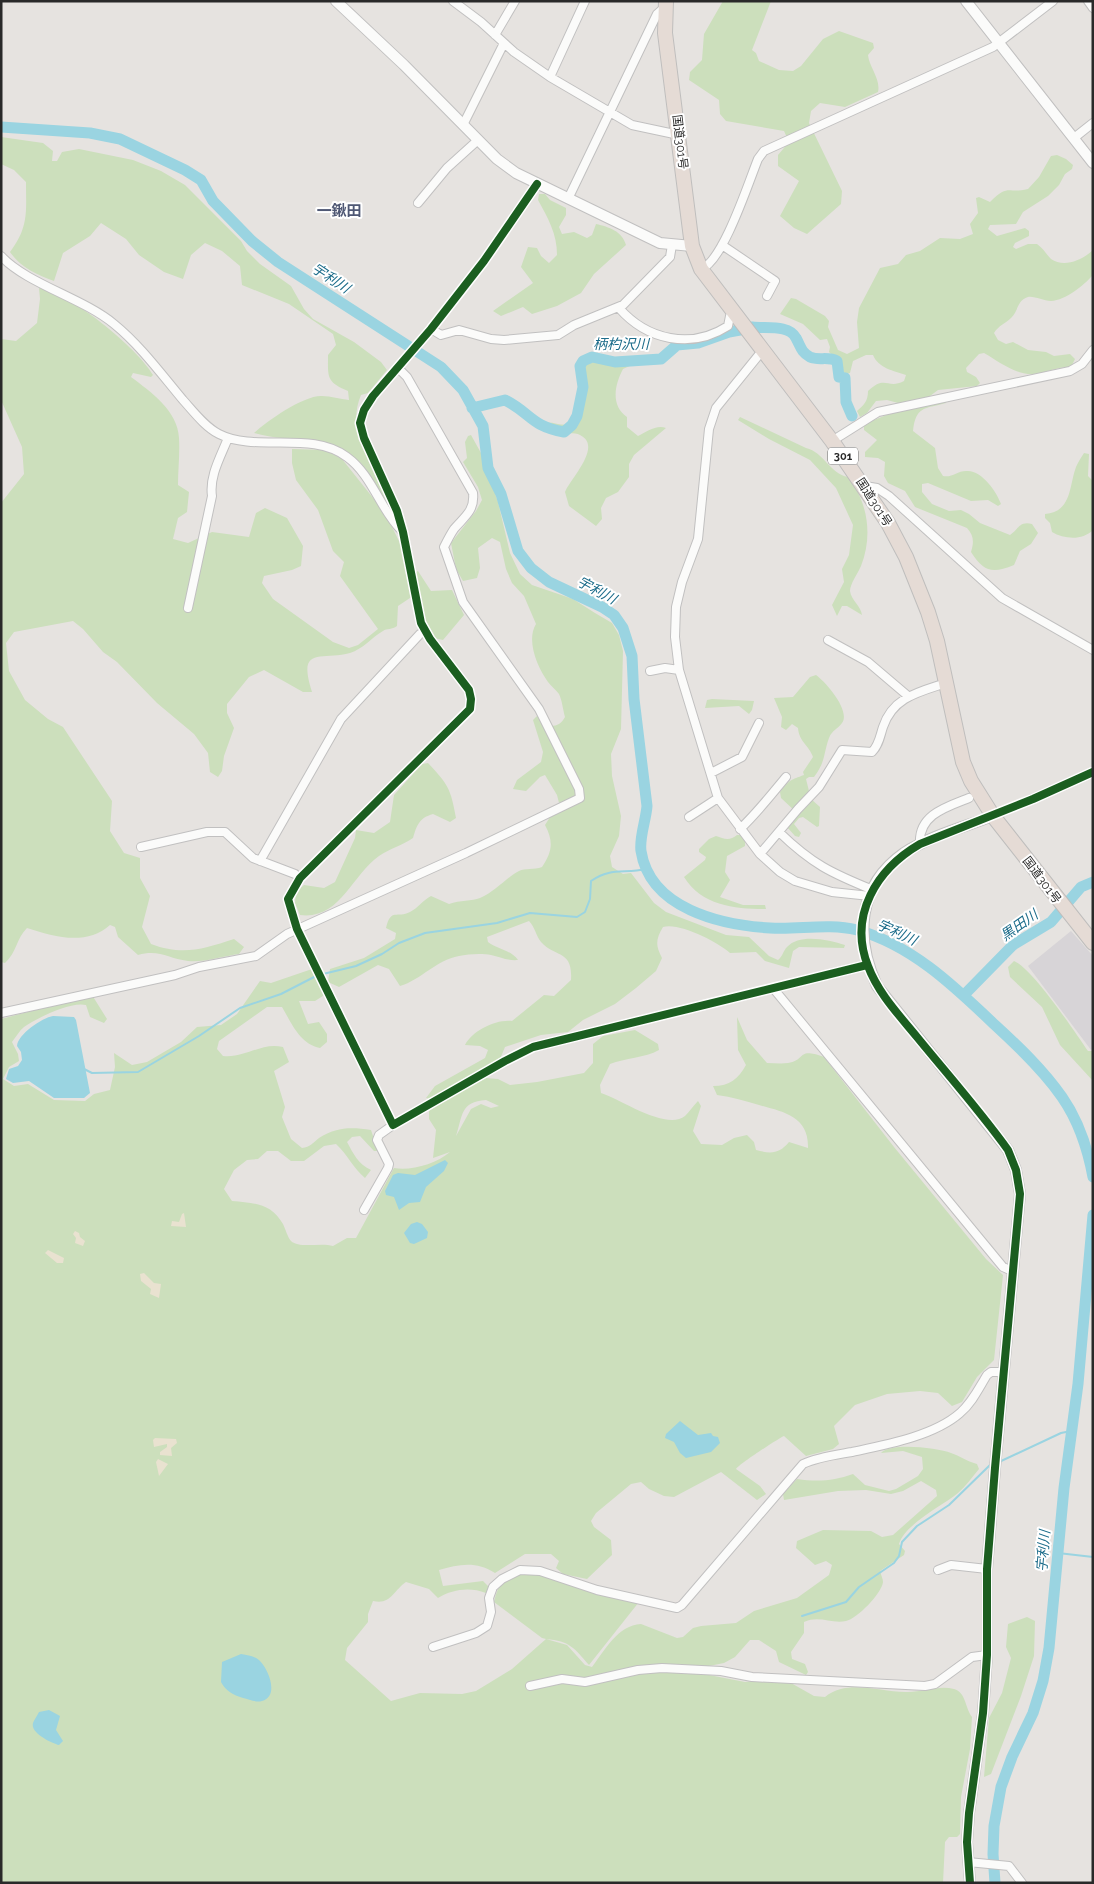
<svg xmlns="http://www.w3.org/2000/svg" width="1094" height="1884" viewBox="0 0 1094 1884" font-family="Raleway,'Noto Sans JP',sans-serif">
	<rect width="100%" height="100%" fill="#e6e3e0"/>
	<path fill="#d7d4d7" d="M1071,931L1093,956V1048L1091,1050L1028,966Z"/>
	<path fill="#ccdfbc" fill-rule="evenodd" d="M723,1H771L752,50L756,53L759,61L779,70L793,71L801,66L823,39L839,31L873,43L874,48L868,55C869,67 881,79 878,92L845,107L820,103L811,111L809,123L842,191L841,204L807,234L794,228L780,216L799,181L778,166V155L789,142L784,131L726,121L720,114L719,100L689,80L690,72L702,60L704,34Z
		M1,137L43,143L53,151L52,161H57L62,152L79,149L133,160L161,171L185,185L241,241L247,251L260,264L291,286L304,309L313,319L354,342L381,362L387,370L368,393L361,395C348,425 365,453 379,479C383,486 389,496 388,504C379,493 374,480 365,468C337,434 292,444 254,433C267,421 304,395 322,396C331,396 340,399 349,400L348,391C326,382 328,377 328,355L336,345L333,334L289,304L242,285L240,266L222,251L205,243L191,255L183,279L164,272L139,255L126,239L101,223L90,236L63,253L54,281C37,275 20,267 10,252C29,227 26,212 26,182L14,170L1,164Z
		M1057,155L1066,159L1073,165L1072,169L1065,174L1059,185L1048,196L1023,212L1016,224L990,225L988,229L997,236L1025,228L1029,231V236L1015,243L1013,247L1016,249L1028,244H1037C1043,248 1046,254 1051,259C1064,268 1083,260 1093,250V275C1083,286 1066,300 1051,301C1043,301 1035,296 1028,297C1017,300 1018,312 1011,318C1005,324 999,325 994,333L998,340L1006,344L1013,342L1028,350L1046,352L1054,356L1070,354L1075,359L1071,367C1059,367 1052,370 1041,373C1019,378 1003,364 984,353L979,354L966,368L967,372L976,377L980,383L977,386L938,390L930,396L932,402L947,400L946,403C924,409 916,406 913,431L935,448L938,468L943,476C952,478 957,471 966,471C981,469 997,492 1001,504L998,506L988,500L971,501L928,483L922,484V492L932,504L949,511L961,510L969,514L980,523L1010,535C1019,529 1019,521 1032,524L1038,533L1031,544L1020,551L1014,565C992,574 984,572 971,552C974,542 974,536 967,528L915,507L905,491L888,483L884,476L885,462L878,458L865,457V452L877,440L864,430V424L899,410L898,403L887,400L876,401L867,413L860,417L857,411C864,405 868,401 868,391C886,374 887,390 904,381L906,375C894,371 878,368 873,355H866L853,361L850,373L846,374L841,370L840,363L829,352L830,347L827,339L820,340L803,324L780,314L791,298L796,299L825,316L829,321L828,327L838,350L847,354L859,348L857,322L859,308L880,268L898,264L906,255L920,251L940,238L960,239L973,234L970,224L978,213L976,198L979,197L990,202C1009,183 1007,194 1028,189L1039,177L1051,156Z
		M539,194H545L550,200L566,208V215L559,227L562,234L574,232L587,238L592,235L596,224C609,227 622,231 626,245L594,274L581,293L557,306L532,314L523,307L501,316L493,311L533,283L521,267L528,247L537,248L541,256L549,263L557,255C557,234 548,218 538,200Z
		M39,288C69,292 138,348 153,375L151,377L133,373L131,377C151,392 178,411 179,438C180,453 178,470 178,485L189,492L187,512L178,518L173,539L188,543L212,532L249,537L256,513L265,508L287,518L303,546L301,566L292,570L264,576L262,583L273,599L333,642L349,648L358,645L378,629L340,576L344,562L333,551L318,510L296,480L292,463V449L325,450L342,459L385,513L401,545L408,576L418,571L431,591L452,590L464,615L443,640L434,638L427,626L419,599L410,598L398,606L397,626C392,630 387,628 383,631C371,638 363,649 350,653C321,661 297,645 312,692H303L264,670L249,677L227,704V713L234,728L224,756L222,771L218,777L210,772L208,753L194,734L157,703L117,662L103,652L83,629L73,621L14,632L6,643L9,671L25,700L48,719L63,727L112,801L110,831L124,853L140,858V878L150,896L142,927L151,944C183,956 203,949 234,939L244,947L239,954C223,956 203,963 188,961C168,959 160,949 138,955L118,937L115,927L110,925C87,946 54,937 27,928C16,939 17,952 5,963L1,962V503L24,474L22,447L1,400V339L16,341L37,323L40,299Z
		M601,360L615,363L630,361L634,364L623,369C615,384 610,405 627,417V427L638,436C646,432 657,424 666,428L634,455L629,464V477L618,492L606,498L601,508L602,519L596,526L569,506L565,492C571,478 603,446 580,435C574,432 560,434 553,434L543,423C554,421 561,427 571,424L580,405L585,364Z
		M740,417L806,448C824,452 830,474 848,477C868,502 873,536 861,566C858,573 850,584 850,591C851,600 861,606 862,615L847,606H842L837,616L832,605L844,582L842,569L849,555L853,525L836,488L810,460L769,439L738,420Z
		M471,435L481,453L498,502L510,553L520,574L532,585L573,599L595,613L612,623L619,635L623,651L621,729L611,754L612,776L621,816L619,836L610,856L612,867L623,874L631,873L654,903L666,912L726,935L749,937L769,956L778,960C783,956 783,951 787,947C800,933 829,940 845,945L844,948L799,947L793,951L789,968L765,961L756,952L730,953C718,942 679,922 663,927C656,939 655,945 662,958L656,971L636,988L615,1004L583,1020L568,1032L541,1035L505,1047L500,1059L431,1099L426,1098L435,1086L485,1058L488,1050L480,1046L465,1045C472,1031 496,1019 512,1021L544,995L554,996L571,980C573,949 555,958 541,942C536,936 535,927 529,921L487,937L488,942C497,949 511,950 518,960C508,961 500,957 491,955C482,953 468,954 459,956C436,960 421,980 400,986L389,969L378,965L339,987L328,982L330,969L364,958L395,939L396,933L386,928C391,907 397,919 410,912C418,908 423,900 431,896L449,904C460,900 472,901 480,898C495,892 507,877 519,871C525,868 534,870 542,867C552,852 554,842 545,825L559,803L557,795L545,775L540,777L526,791L513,789L517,780L541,762L543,752L533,720L537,716L545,725C554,727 560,726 565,717C563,710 562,700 559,694C556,690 551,686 548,682C537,667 526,640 536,624L524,596L512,583L506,569L500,542L492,538L478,548L480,568L477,578L463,581L456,569L451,543L476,511L482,500L478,487L463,462L467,458L465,442L468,436Z
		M1084,453L1089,454L1088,476L1093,481V530C1082,541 1064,539 1052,532L1050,523L1045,518V514C1072,512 1069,486 1076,467C1078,462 1081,458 1084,453Z
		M816,675C826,682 851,711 842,723C838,729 832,730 829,738C823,755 826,761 814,777H809L806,779L811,799L820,807L819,826L817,827L803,817L799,818L794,824L801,833L799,837L795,836L787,827L796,812L781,798L780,792C790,779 791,780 804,775L803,772L813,757C809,745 799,742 798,728L792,724L786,730L781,727L782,717L774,698L793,697L810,677Z
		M712,699L754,701L752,710L749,714L739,706L705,708L707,700Z
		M428,763C448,784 451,789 456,818L450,822L433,814C419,818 417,825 413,838C403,845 389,849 379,856C351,876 340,920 300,915L295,903L296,892L304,885L324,888L335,882L355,838L356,830L374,833L390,822L394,795L422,764Z
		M737,835H741L745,841V846L727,856L725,872L730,880L720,897L743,905H765L766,909C735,909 702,906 684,877L705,860L706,857L699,852V849L709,839L716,836C724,839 730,841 737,835Z
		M1014,961C1034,970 1074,1031 1088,1051H1093V1081L1060,1045L1042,1007L1010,977L1008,967Z
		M312,969L326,994L315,1001H299L308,1024L319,1022L327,1034V1042L320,1048C300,1044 292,1024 282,1007H267L219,1041L217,1049L223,1056C247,1058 261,1042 283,1047L289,1062L274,1071L285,1107L282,1117L291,1139L302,1148C310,1147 313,1143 319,1138C336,1127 351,1127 371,1130L378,1151H374L360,1136L352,1137L347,1142C353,1153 358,1164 371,1170L365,1178C353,1168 348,1155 336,1144L324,1146L304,1161H291L278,1151H267L258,1159L247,1160L234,1170L224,1189L232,1201C254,1203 271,1203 283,1224C285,1228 288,1238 291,1241C300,1249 321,1242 333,1246L347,1238H356L394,1168C411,1171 436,1164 450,1152L433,1158L436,1130L429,1119V1111L448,1098L486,1078L498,1079L510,1085L537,1082L584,1073L593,1063V1044L603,1036L635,1030L658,1044L659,1050C645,1058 625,1058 610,1064L600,1085L601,1093C622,1100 667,1131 685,1116C689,1112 693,1106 698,1101L701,1106L693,1131L701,1144L722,1145L734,1138L747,1135L754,1142L756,1150C771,1154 779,1154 789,1142L808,1148C809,1116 783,1112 759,1105C745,1101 732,1097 717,1095L713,1086C730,1086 738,1079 746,1065L738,1050L737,1017L747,1040L767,1063C774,1063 781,1064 788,1063C807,1060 796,1047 824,1057L894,1147L986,1259L1003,1275L994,1360L977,1377L962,1402L952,1406L938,1393L920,1391L887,1394L855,1405L834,1426L839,1444L833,1449L806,1456L784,1436C779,1438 738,1465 736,1469L760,1486L766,1494L757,1500L721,1472L674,1497L664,1496L649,1489L641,1482L631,1484L596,1513L591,1521L594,1527L611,1540L612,1555L587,1579L563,1574L556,1568L559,1561L551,1554H525L495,1573C477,1561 459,1564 439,1570L443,1586L483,1581L490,1588L486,1593C470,1587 453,1589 438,1598L429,1589L406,1582C393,1591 391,1605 373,1601L368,1614V1622L347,1648L345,1660L391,1701L420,1693L462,1694L476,1691L512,1669L546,1639L542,1638L494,1602C497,1589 501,1579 516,1574C539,1566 613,1595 639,1602L589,1665C574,1648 570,1641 546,1639L567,1645L585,1665L592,1667C605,1650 618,1625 641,1624L677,1638L683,1637L693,1628L701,1626L736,1623L754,1611L797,1598L829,1575L832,1565L826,1561L815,1565L796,1548L797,1541L823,1530L871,1531L882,1537L893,1535L937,1496L936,1490L921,1481L903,1491L891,1494L866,1490L838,1491L784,1500L783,1494L797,1479C817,1482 834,1481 853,1474L865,1485L889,1491L896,1489L918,1476L923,1469L922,1457L903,1451L881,1453C891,1442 938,1448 951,1453C960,1456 966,1461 977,1464L979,1469C972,1477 966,1486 958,1493C942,1506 905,1524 899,1544L905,1551L904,1555L880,1571C881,1575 883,1579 883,1582C882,1593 857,1619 846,1621C831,1624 819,1615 804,1622V1633L791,1652L792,1659L805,1664L808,1672L806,1675L779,1662L776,1651L759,1640H750L735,1657L724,1663L704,1667L709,1675L745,1682L764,1680L791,1683L814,1696L825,1697C849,1678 881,1693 908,1692C923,1692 939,1685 954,1689C966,1692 965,1708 972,1717L970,1749L961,1797L960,1834L957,1837H949L945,1842L943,1883H1V1019L92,995L107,1019L104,1023L90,1017L86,1005C71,1001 37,1018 24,1027C19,1031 16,1037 12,1042L18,1054L19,1061L9,1067L3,1079L14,1086L28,1084L54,1100L85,1101L94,1094L110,1090L115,1067L114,1053L132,1065L147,1062L181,1042L197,1027L221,1025L237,1014L260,981L271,983ZM486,1100L499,1106L491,1108L481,1104L471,1109L456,1136C463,1115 460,1102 486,1100Z
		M1027,1617L1035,1621L1034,1656L1021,1696L991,1774L984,1777L989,1718L1002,1693L1011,1658L1006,1647L1008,1624Z"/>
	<path fill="#e9e2d0" d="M184,1213L186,1227L171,1226L172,1221L179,1222L182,1214Z
		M75,1231L79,1233L80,1237L85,1241L83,1246L75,1243L76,1238L73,1234Z
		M48,1250L64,1258L63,1263H57L45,1253Z
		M144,1273L154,1283L161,1284L159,1298L150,1294L151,1289L141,1281L140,1274Z
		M155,1438L176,1439L177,1443L171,1448L172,1456L160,1455V1452L167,1447V1444L154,1447L153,1440Z
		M158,1459L168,1464L159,1476L156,1462Z"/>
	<path fill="#9ad4e1" d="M53,1016L74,1017L76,1020L90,1093L84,1098H54L29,1081L13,1083L6,1079L9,1069L18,1066L22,1060L21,1052L17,1046C18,1034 42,1018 53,1016Z
		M445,1160L448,1163L444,1171L426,1187L420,1202L409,1203L399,1210L394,1197L386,1195L385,1191L393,1175L398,1173L415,1175Z
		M417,1222L422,1224L428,1232L427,1238L414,1244L410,1243L404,1233L411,1224Z
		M680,1421L698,1435L711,1433L713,1436L718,1437L720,1443L711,1452L686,1458L680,1453L674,1442L665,1438L666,1434Z
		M241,1654C248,1655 254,1656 259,1660C268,1668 280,1696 262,1701C256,1703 249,1699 243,1698C233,1695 226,1691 221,1682L222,1662Z
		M49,1710L60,1716L56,1730L63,1741L59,1745C52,1743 30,1733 33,1723C34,1720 37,1716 39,1712Z"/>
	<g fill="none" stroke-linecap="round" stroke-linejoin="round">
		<path stroke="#9ad4e1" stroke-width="2" d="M323,974L356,966L382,954L399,943L425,933L497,923L530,913L577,917L585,912L590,899L591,881C611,867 624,874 646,869
			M84,1069L92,1073L138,1072L199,1036L240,1008L281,994L318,975
			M999,1462L1061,1433L1071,1431
			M1058,1553L1093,1557
			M802,1616L846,1602L859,1587L894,1563L899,1556L902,1542L917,1526L949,1505L990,1465"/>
		<path stroke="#9ad4e1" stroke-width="11" d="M1,127L90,133L120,139L185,170L201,180L213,201L252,241L278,262L441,367L463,390L483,426L488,468L501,494L518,551L531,568L549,582L602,607L614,615L623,628L632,656L634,699L647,806C646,820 639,838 641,851C650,909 721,925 770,928C798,930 828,923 857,930C912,945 955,987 995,1025C1019,1047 1043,1070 1062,1097C1078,1120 1088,1150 1093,1177
			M752,327C765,329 789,324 796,338C801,347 801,352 810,357C819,361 828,356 837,361L839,377L845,378L846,402L852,416
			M472,408L505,400C531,413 530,426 564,432L572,425L577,416L583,387L580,366L583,361L592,357L615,362L661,359L677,345L698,343L729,332L740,330
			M964,995L1013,945L1051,922L1081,887L1093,882
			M995,1883L993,1854L994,1826L1001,1787L1012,1757L1033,1713L1043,1681L1049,1648L1064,1488L1078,1384L1093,1215"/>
		<g stroke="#c1c0c0" stroke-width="10">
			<path id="street" d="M453,1L481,22L514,52L550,77L632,125L679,135
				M1088,1L1093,8
				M495,35L515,1
				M550,77L585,1
				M463,125L504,43
				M1074,138L1093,123
				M537,184L484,261L431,329L373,396L364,410L360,423L364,438L397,511L403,532L421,623L430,639L469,690L471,699L470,709L300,878L288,899L297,929L393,1125L505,1061L533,1047L867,965
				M568,199L657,14L665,7
				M418,203L447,168L478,140
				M722,245L775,281L767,296
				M1,256C27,284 83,298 114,324C140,345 162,375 183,400C193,411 205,427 219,434C256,453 312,430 347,457C372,475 380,509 401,530
				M701,269C723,262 749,181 758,159L764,151L993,47L1053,1
				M619,308C647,340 691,350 728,326L730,316L733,314
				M431,329L441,335L459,330L491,339L504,340L558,335L574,325L623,305L670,257L672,245
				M762,351L716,408L709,429L698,539L682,582L676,607L675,637L679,670L718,798L760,854L780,872L795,881L832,892L870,896
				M832,441L878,412L1070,371L1082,364L1093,350
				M865,486L877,488L889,496L1002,598L1093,650
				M188,608L212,496C209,476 221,456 228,438
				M828,640L868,662L908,696
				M650,671L665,668L679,670
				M711,773L742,757L759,723
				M993,816L1093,772
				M689,817L718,798
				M740,829C757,813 771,795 786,777
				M779,832C812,864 831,873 873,890
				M920,844C918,815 946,807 969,798
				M141,847L207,832H225L253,858L295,874L300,878
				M760,854L798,809L819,787L842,750L872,752C879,745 880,736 883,727C893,697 919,692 946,683
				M260,861L341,719L420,634L425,632
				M773,988L1003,1267L1012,1271
				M1,1013L175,975L199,967L256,956L287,934L466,853L580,798L579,789L539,709L463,602L444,547C447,541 450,535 454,529C464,517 475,511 473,493L407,377L398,368
				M364,1210L388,1168L389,1164L377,1140L379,1135L393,1125
				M938,1570L951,1565L987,1569
				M433,1647L476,1633L487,1626L491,1612L489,1598L493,1587L502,1579L520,1570L540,1571L597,1590L677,1608L682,1605L803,1464C818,1457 835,1455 852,1452C885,1445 934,1436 960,1413C972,1403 979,1388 987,1375L991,1372H1002
				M530,1686L562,1679L585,1682L638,1670L662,1668L721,1671L752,1677L925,1686L935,1684L972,1657L987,1655
				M968,1862L1009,1866L1022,1883"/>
		</g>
		<g stroke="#c1c0c0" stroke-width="12">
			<path id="secondary" d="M336,1L404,65L497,159L516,173L660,243L692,246
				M966,1L1093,163
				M970,1883L967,1842L969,1813L983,1713L987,1655V1569L995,1468L1020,1194L1016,1170L1008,1150L877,986C855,938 857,886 904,853C930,836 964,827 993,816"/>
		</g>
		<g stroke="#bfbebd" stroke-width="16">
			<path id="highway" d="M666,1L665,33L692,246L701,269L832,441L888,523L906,557L928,612L937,641L963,762L971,781L993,816L1093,943"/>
		</g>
		<use href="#street" stroke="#fbfbfa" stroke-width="8"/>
		<use href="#secondary" stroke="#fbfbfa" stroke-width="10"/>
		<use href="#highway" stroke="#e5dbd5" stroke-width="14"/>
		<g stroke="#fff" stroke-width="11">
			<path id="cycleway" d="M537,184L484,261L431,329L373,396L364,410L360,423L364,438L397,511L403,532L421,623L430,639L469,690L471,699L470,709L300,878L288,899L297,929L393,1125L505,1061L533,1047L867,965
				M970,1883L967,1842L969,1813L983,1713L987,1655V1569L995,1468L1020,1194L1016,1170L1008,1150C980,1111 948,1075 917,1037C899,1015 878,993 868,966C848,915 877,869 920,844L1033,799L1093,772"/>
		</g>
		<use href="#cycleway" stroke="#1b5e20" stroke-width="8"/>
	</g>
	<g text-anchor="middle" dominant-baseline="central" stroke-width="4" stroke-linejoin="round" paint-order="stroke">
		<rect fill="#fff" stroke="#696969" stroke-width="1" x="828" y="447.5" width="30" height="17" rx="4"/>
		<g font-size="11" font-weight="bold" fill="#292929">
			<text x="843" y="456">301</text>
		</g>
		<g font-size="12" fill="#292929" stroke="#fff">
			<text transform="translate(680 142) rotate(83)">国道301号</text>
			<text transform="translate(874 502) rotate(57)">国道301号</text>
			<text transform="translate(1042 880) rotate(53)">国道301号</text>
		</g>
		<g font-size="14" font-style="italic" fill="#1c6c8a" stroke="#fff">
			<text transform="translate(331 278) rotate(33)">宇利川</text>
			<text x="621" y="344">柄杓沢川</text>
			<text transform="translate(597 590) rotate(28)">宇利川</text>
			<text transform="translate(1019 925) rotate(-35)">黒田川</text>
			<text transform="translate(897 932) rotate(25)">宇利川</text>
			<text transform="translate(1043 1551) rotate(-85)">宇利川</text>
		</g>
		<g font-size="15" font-weight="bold" fill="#4f5874" stroke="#fff">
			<text x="339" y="211">一鍬田</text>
		</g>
	</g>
	<rect width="1094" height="1884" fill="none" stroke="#292929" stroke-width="5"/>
</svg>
